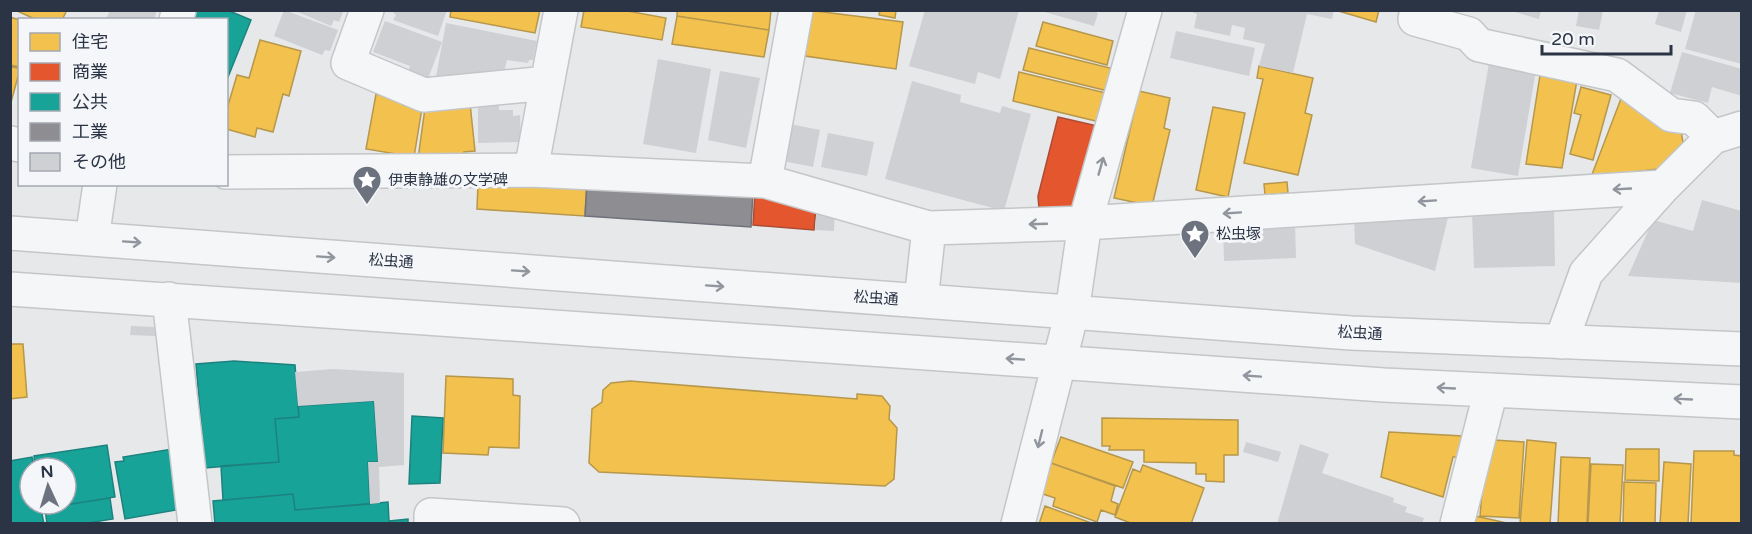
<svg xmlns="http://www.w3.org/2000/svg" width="1752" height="534" viewBox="0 0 1752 534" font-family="'Varela Round','Noto Sans JP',sans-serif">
	<rect width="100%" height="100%" fill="#e6e8ea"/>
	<path fill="#f2c14e" stroke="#b6974b" stroke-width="1.5" d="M15,10H67L62,20H37Z
		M451,10H540L535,33L450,17Z
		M584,10H622L666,18L662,40L581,27Z
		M677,10H771L769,30L677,16Z
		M807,10L903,22L896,69L805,56L809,32H804Z
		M880,10H896L895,18L879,15Z
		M1335,10H1379L1376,22Z
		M677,16L769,30L764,57L672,44Z
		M10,17L20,20V67L10,65Z
		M1043,22L1113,41L1107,65L1036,46Z
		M260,40L301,51L289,96L283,94L273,132L257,128L255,137L226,129V112L237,75L249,78Z
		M1029,48L1118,70L1112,92L1023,70Z
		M10,66L20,69L10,106Z
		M1259,66L1313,78L1305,113L1312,115L1298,175L1244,163L1263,79L1257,78Z
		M1541,69L1577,80L1562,168L1526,164Z
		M1019,72L1110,94L1104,123L1013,101Z
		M1581,87L1611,95L1593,160L1570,154L1581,115L1574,113Z
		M1139,91L1170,98L1164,128L1170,130L1152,206L1114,198Z
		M376,94L403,99V105L422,108L414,157L366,149Z
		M1622,96L1681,130L1683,143L1658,169L1591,177Z
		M470,103L475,151L464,152V155L418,159L425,108Z
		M1213,107L1245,113L1228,197L1196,190Z
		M587,182L585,216L477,209L478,184Z
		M1287,182L1288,193L1265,195L1264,184Z
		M10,344H23L27,397L10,399Z
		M446,376L513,379V395L520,396L519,448L489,447L488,455L443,453Z
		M630,381L857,399V394L882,396L890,406L889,419L897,428L894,479L885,486L599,472L589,463L592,409L602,402L603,390L611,383Z
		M1102,418L1238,420V455H1224V482L1206,481V474H1196V463L1144,462V450H1109L1110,446H1102Z
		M1389,432L1463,436L1458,457H1453L1443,497L1381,477Z
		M1061,437L1133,462L1123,488L1051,463Z
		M1494,440L1524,442L1519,518L1480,516L1484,468Z
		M1527,440L1556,443L1550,524H1520Z
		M1626,449H1659V481L1625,480Z
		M1694,451H1734V455L1742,456V524H1691Z
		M1561,457L1590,458L1587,524H1558Z
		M1664,462L1691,464L1688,524H1660Z
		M1051,463L1115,486L1111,501L1118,504L1115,515L1101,510L1097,522L1053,506L1055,498L1040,493Z
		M1591,464L1623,465L1620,524H1588Z
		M1143,465L1204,488L1191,524H1133L1115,517L1133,469L1140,472Z
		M1624,482L1656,483L1655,524H1623Z
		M1045,506L1094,524H1039Z
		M1471,515L1511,524H1469Z"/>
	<path fill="#e4572e" stroke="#ac4c35" stroke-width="1.5" d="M1058,117L1102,127L1076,207L1039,209L1038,196Z
		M755,193L816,206L814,230L753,225Z"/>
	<path fill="#17a398" stroke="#1d827f" stroke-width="1.5" d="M195,10H227L251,20L226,82V20H191Z
		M234,361L295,365L299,417L275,419L279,462L205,468L196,364Z
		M374,401L378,462H368L370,504L295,510L293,494L223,500L221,466L279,462L275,419L299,417L298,406Z
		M412,416L443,418L440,483L409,484Z
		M107,445L115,497L42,509L41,504H66V468H35L34,456Z
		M172,449L182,509L125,519L115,462L124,461L123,457Z
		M32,457L34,468H30V504H40L44,524H10V461Z
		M293,494L295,510L388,502L389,521L408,519V524H215L213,501Z
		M110,498L113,519L82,524H47L45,508Z"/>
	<path fill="#8d8d92" stroke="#70727b" stroke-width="1.5" d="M587,182L753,193L751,227L585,216Z"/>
	<path fill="#ced0d3" d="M110,10H157L154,20H106Z
		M284,10L338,30L330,51L325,50L322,55L274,36Z
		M293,10H344L339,22L334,20L331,26Z
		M390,10H447L438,36L393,20L396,15Z
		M925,10H1019L1000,79L978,72L975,84L909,66Z
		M1088,10L1098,13L1094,26L1041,11Z
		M1187,10H1334L1332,19L1307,14L1293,73L1259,66L1265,44L1243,39L1245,28L1232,25L1230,36L1194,28L1197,14Z
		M1508,10H1541L1539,19Z
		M1579,10H1603L1599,30L1576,26Z
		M1659,10H1687L1681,32L1655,24Z
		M1696,10H1742V64L1685,49Z
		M385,21L442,42L426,84L406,77L410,66L373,52Z
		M446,23L537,41L533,60H529L528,63L507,60L501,84L435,82Z
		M1176,31L1255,48L1249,76L1170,58Z
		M1682,52L1742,69V96L1712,87L1708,103L1670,93Z
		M658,59L711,69L696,153L643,144Z
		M1489,63L1536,70L1518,176L1471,168Z
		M720,71L760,78L746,148L708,140Z
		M912,81L961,95L960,102L1000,113L1002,106L1031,114L1004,211L885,179Z
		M499,105V110H513V116L520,115L521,142L478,143V106Z
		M785,123L820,130L813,167L778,160Z
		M828,133L874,142L867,176L821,167Z
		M1702,200L1742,211V283L1628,276L1653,220L1693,231Z
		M817,206L835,208L834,231L815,230Z
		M1554,211L1555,266L1474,268L1472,213Z
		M1449,213L1435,271L1355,244L1354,217Z
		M1295,223L1296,258L1224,261L1223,224Z
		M131,326L155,327V336L130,335Z
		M333,369L404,373V465L379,467L380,503L370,504L368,462H378L374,401L298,406L295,372Z
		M1246,442L1281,452L1278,462L1243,452Z
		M1300,444L1329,454L1322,473L1394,498L1393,502L1407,507L1405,512L1424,518L1422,524H1277Z"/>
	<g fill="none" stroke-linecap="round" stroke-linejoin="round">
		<g stroke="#c4c6c8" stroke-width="36">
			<path id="minor" d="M367,10L348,63L424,95L547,83
				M1417,10L1415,19L1469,34L1479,45L1617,75L1671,115L1694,118L1713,137
				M176,20L179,10
				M10,143L20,145
				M531,170L561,10
				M226,172L531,170L765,181L929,228L1085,223L1663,187L1713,137L1742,128
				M765,181L796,10
				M10,233L1351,333L1742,349
				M92,239L100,184
				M10,289L1384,385L1742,402
				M169,299L195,524
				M921,301L929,228
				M1561,342L1586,273L1663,187
				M431,524V515L563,524
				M1018,524L1072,312L1085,223L1145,10
				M1457,524L1491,390"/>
		</g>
		<use href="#minor" stroke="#f5f6f7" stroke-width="33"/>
	</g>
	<defs><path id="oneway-shaft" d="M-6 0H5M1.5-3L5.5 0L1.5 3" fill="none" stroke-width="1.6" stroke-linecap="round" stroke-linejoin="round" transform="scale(1.5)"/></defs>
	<g stroke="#90959e">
		<use href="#oneway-shaft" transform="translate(1101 166) rotate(-74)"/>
		<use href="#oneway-shaft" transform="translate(1622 189) rotate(177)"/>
		<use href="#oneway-shaft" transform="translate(1427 201) rotate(176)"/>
		<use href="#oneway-shaft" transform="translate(1232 213) rotate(176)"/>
		<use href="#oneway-shaft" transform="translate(1038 224) rotate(178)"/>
		<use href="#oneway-shaft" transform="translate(132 242) rotate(4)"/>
		<use href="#oneway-shaft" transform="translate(326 257) rotate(4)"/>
		<use href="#oneway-shaft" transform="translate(521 271) rotate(4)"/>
		<use href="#oneway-shaft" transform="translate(715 286) rotate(4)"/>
		<use href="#oneway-shaft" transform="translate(1015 359) rotate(-176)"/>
		<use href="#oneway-shaft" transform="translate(1252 376) rotate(-176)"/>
		<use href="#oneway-shaft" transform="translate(1446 388) rotate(-177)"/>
		<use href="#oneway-shaft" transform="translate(1683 399) rotate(-177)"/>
		<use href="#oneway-shaft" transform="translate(1040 439) rotate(104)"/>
	</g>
	<defs>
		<g id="sight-pin" transform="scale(1.5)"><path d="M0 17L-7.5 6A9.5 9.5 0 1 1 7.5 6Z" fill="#6c737f" stroke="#f4f6f9"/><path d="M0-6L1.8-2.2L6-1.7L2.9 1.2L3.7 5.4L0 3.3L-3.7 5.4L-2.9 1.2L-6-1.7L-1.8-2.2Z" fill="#fff"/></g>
	</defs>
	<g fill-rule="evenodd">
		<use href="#sight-pin" x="367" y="180"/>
		<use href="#sight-pin" x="1195" y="234"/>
	</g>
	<g text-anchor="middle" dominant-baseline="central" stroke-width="6" stroke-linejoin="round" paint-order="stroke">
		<g font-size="15" fill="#2b3445" stroke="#f4f6f9" text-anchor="start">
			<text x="388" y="180">伊東静雄の文学碑</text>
			<text x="1216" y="234">松虫塚</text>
		</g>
		<g font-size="15" fill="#2b3445" stroke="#f4f6f9">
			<text transform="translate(391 261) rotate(4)">松虫通</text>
			<text transform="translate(876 298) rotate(4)">松虫通</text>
			<text transform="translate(1360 333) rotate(3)">松虫通</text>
		</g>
	</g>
	<rect width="1752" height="534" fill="none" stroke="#2b3445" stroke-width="24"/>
	<rect x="18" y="18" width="210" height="168" fill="#f4f6f9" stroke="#a4a8b1" stroke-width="1.5"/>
	<rect x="30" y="33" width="30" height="18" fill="#f2c14e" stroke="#a4a8b1" stroke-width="1.5"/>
	<text x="72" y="48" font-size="18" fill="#2b3445">住宅</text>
	<rect x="30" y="63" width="30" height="18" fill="#e4572e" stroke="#a4a8b1" stroke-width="1.5"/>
	<text x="72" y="78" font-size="18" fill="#2b3445">商業</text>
	<rect x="30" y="93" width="30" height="18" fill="#17a398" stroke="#a4a8b1" stroke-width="1.5"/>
	<text x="72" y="108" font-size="18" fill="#2b3445">公共</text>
	<rect x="30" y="123" width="30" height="18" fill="#8d8d92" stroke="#a4a8b1" stroke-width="1.5"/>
	<text x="72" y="138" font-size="18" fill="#2b3445">工業</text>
	<rect x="30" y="153" width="30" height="18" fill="#ced0d3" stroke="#a4a8b1" stroke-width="1.5"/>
	<text x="72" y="168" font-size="18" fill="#2b3445">その他</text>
	<g transform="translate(48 486) rotate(356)"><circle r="28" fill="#f4f6f9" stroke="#a4a8b1" stroke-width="1.5"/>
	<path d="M0-4.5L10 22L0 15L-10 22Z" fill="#6c737f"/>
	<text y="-9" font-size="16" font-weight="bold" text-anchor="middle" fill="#2b3445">N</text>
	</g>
	<path d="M1542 45v9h129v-9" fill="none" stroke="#2b3445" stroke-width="3"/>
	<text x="1551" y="45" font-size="18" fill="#2b3445" stroke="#f4f6f9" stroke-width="4.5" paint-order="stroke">20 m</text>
</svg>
